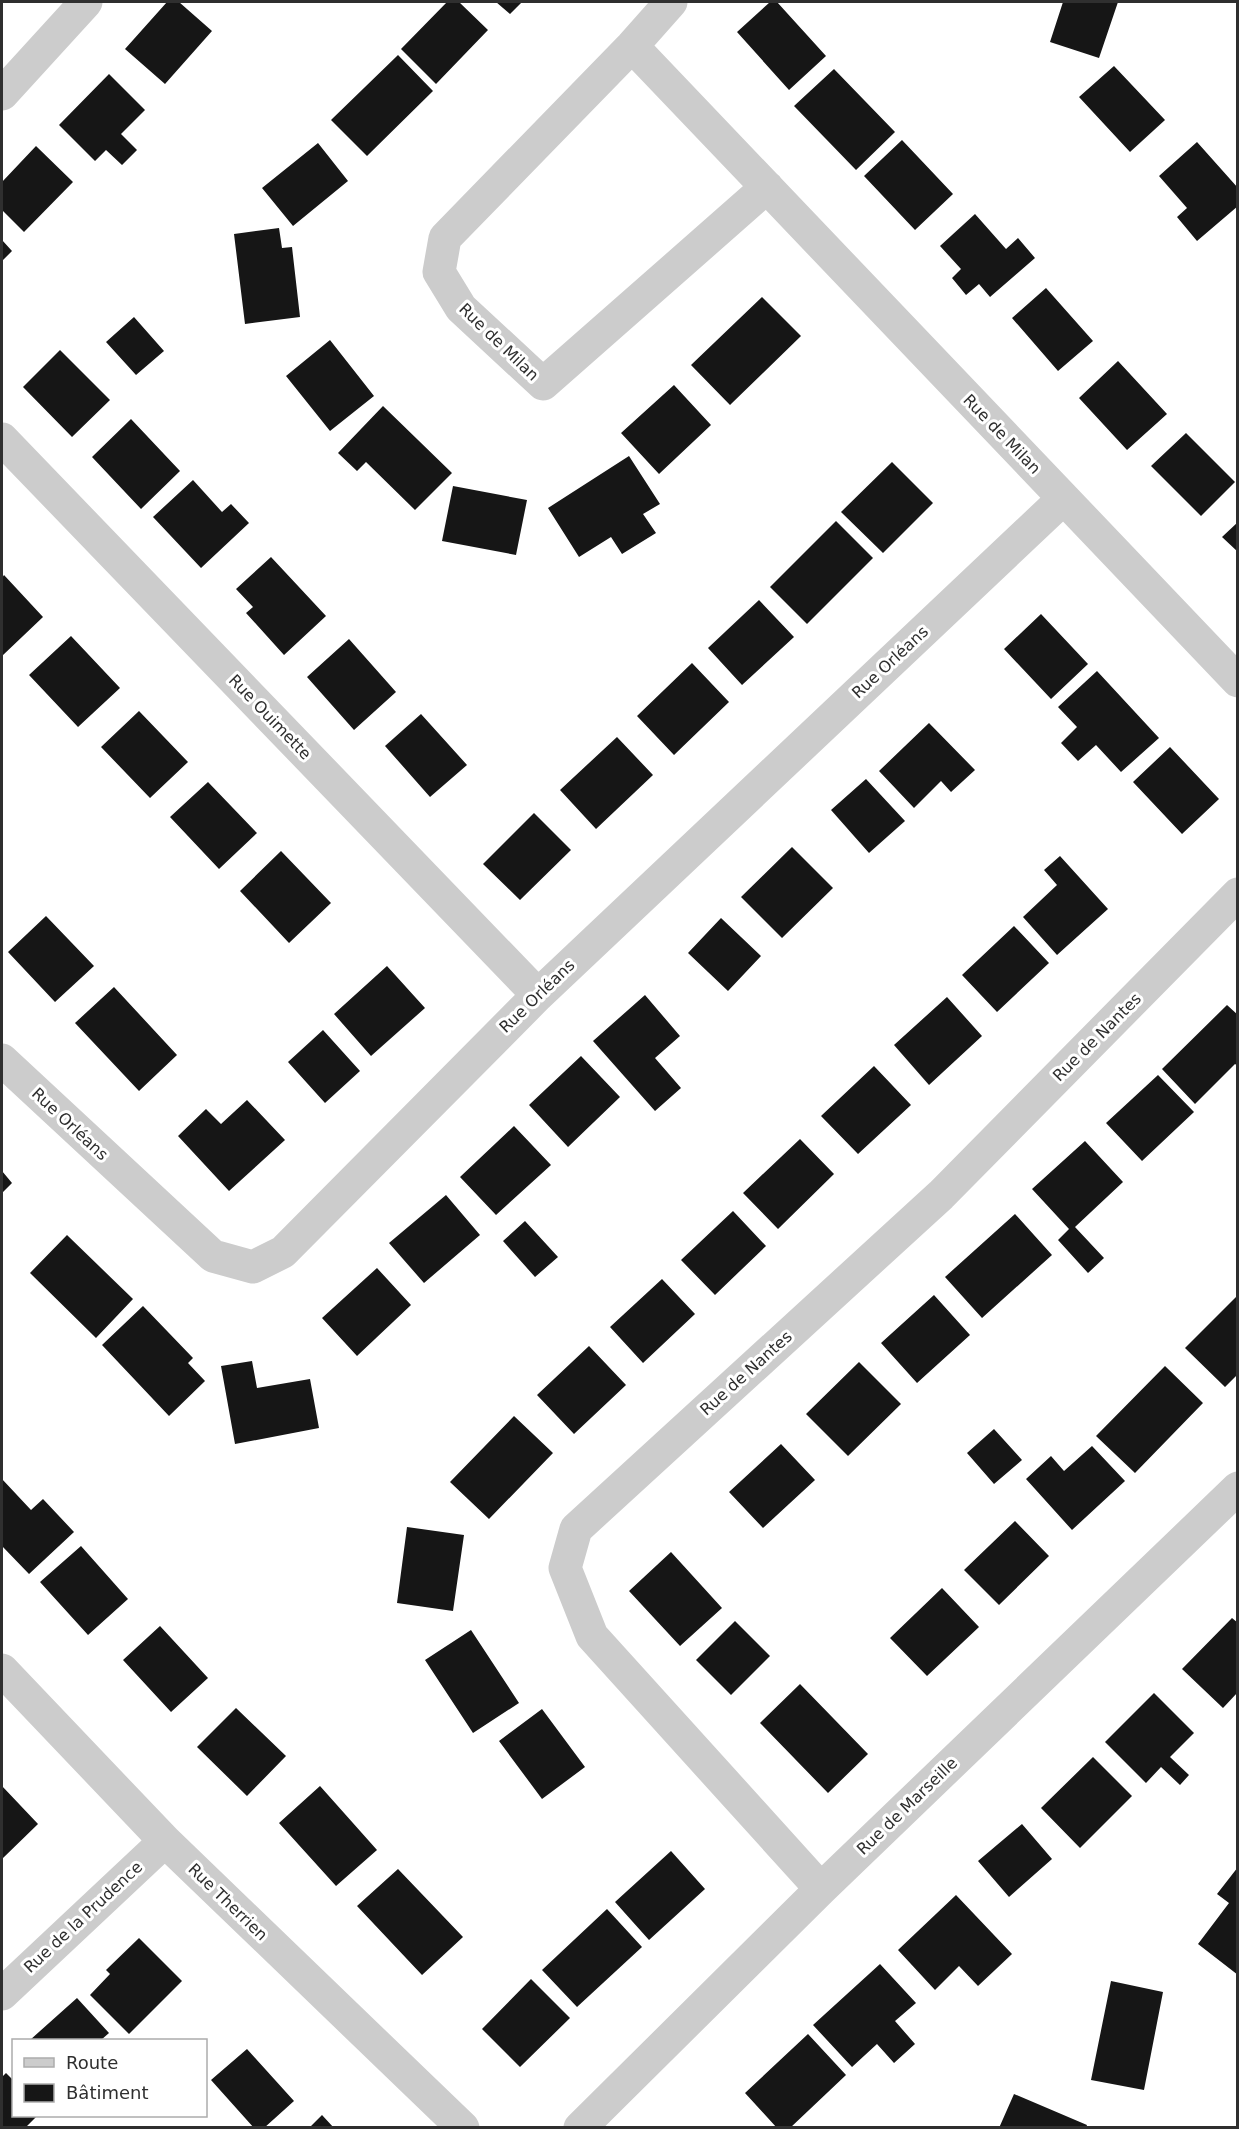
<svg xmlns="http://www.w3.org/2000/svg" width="1239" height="2129" viewBox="0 0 1239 2129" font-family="'DejaVu Sans',sans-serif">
	<rect width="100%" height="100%" fill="#fff"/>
	<path fill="#161616" d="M167,2H179L212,31L165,84L125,49Z
		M447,2H459L488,30L436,84L401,49Z
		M496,2H522L510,14Z
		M770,2H777L826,56L789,90L737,32Z
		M1063,2H1118L1099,58L1050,42Z
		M398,55L433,91L367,156L331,120Z
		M1114,66L1165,120L1130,152L1079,97Z
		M834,69L895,132L856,170L794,106Z
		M109,74L145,110L121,134L137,150L122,165L106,150L95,161L59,125Z
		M902,140L953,194L915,230L864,176Z
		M1197,142L1238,188V206L1197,241L1177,217L1187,208L1159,176Z
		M318,143L348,181L293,226L262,188Z
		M36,146L73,182L24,232L2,210V182Z
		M975,214L1006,249L1018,238L1035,258L990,297L979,284L966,295L952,278L961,269L940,246Z
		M279,228L282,248L292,247L300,317L245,324L234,234Z
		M2,240L12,251L2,261Z
		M1046,288L1093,341L1058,371L1012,318Z
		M762,297L801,336L730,405L691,365Z
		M134,317L164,351L136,375L106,342Z
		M330,340L374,396L330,431L286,376Z
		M60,350L110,400L72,437L23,387Z
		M1118,361L1167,414L1127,450L1079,398Z
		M674,385L711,425L659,474L621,433Z
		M383,406L452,473L415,510L366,462L357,471L338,453Z
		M131,419L180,471L141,509L92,457Z
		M1186,433L1235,482L1201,516L1151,466Z
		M629,456L660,504L643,514L656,533L622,554L611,537L579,557L548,508Z
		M892,462L933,503L883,553L841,512Z
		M193,480L222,512L231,504L249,523L201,568L153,517Z
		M453,486L527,500L516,555L442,541Z
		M836,521L873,558L807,624L770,587Z
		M1238,522V552L1222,537Z
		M271,557L326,616L284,655L246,613L253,607L236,589Z
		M4,575L43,617L2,656V578Z
		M759,600L794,637L742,685L708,648Z
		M1041,614L1088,664L1051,699L1004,649Z
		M71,636L120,688L78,727L29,675Z
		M349,639L396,692L354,730L307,677Z
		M692,663L729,702L674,755L637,716Z
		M1097,671L1159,738L1121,772L1096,745L1078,761L1061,743L1077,727L1058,707Z
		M139,711L188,762L150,798L101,747Z
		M421,714L467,765L430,797L385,746Z
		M929,723L975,770L951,792L941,781L914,808L879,771Z
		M617,737L653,775L596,829L560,790Z
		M1170,747L1219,799L1182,834L1133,782Z
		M866,779L905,821L869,853L831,810Z
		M208,782L257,833L219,869L170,817Z
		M534,813L571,850L520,900L483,864Z
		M792,847L833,888L782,938L741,897Z
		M281,851L331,903L289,943L240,891Z
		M1060,856L1108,909L1057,955L1023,917L1057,885L1044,870Z
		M46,916L94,966L55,1002L8,952Z
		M721,918L761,956L728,991L688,953Z
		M1014,926L1049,963L997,1012L962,975Z
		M387,966L425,1008L371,1056L334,1014Z
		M114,987L177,1055L139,1091L75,1023Z
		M645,995L680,1036L655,1058L681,1088L655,1111L593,1041Z
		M947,997L982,1036L929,1085L894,1045Z
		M1227,1005L1238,1015V1066L1235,1064L1195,1104L1162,1069Z
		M323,1030L360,1071L325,1103L288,1062Z
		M581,1056L620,1097L568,1147L529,1105Z
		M874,1066L911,1105L858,1154L821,1116Z
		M1158,1075L1194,1112L1142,1161L1106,1123Z
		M247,1100L285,1140L229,1191L178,1136L206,1109L221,1124Z
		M514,1126L551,1165L496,1215L460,1177Z
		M800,1139L834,1174L778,1229L743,1193Z
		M1085,1141L1123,1182L1075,1227L1104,1258L1088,1273L1058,1240L1069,1229L1032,1189Z
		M2,1171L12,1183L2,1193Z
		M446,1195L480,1235L424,1283L389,1243Z
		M733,1211L766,1246L715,1295L681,1260Z
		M1015,1214L1052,1255L982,1318L945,1277Z
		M525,1221L558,1257L535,1277L503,1241Z
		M67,1235L133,1299L96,1338L30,1273Z
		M377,1268L411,1305L357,1356L322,1318Z
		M662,1279L695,1314L643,1363L610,1327Z
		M934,1295L970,1335L917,1383L881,1343Z
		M1238,1295V1374L1225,1387L1185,1348Z
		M143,1306L193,1358L188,1363L205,1381L169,1416L102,1345Z
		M589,1346L626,1385L574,1434L537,1395Z
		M252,1361L257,1388L310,1379L319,1428L235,1444L221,1366Z
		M859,1362L901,1404L848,1456L806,1414Z
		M1165,1366L1203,1403L1135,1473L1096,1436Z
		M514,1416L553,1453L489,1519L450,1482Z
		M994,1429L1022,1460L994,1484L967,1453Z
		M781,1444L815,1480L763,1528L729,1492Z
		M1092,1446L1125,1481L1072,1530L1026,1479L1051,1456L1064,1471Z
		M2,1479L31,1510L43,1499L74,1532L29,1574L2,1546Z
		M1015,1521L1049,1556L999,1605L964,1570Z
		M407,1527L464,1535L453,1611L397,1603Z
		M81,1546L128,1599L88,1635L40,1582Z
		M671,1552L722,1608L680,1646L629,1591Z
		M942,1588L979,1627L927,1676L890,1638Z
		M1232,1618L1238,1623V1692L1223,1708L1182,1669Z
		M735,1621L770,1656L731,1695L696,1660Z
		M160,1626L208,1678L171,1712L123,1660Z
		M471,1630L519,1703L473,1733L425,1660Z
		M800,1684L868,1754L828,1793L760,1723Z
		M1154,1693L1194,1733L1170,1757L1189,1775L1180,1785L1161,1767L1146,1783L1105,1742Z
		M236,1708L286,1756L247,1796L197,1747Z
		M542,1709L585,1767L542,1799L499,1741Z
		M1093,1757L1132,1796L1080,1848L1041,1808Z
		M2,1786L38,1824L2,1859Z
		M320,1786L377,1850L336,1886L279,1823Z
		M1022,1824L1052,1859L1009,1897L978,1861Z
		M671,1851L705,1889L649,1940L615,1902Z
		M1238,1867V1975L1198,1944L1229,1903L1217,1894Z
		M398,1869L463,1937L422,1975L357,1906Z
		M956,1895L1012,1954L978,1986L959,1966L935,1990L898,1950Z
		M607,1909L642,1947L577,2007L542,1970Z
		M139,1938L182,1981L129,2034L90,1995L110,1974L106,1970Z
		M880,1964L916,2003L895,2021L915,2044L894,2063L877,2044L852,2067L813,2025Z
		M531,1979L570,2018L520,2067L482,2029Z
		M1111,1981L1163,1992L1144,2090L1091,2080Z
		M77,1998L109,2033L101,2040H30Z
		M808,2034L846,2075L790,2128H777L745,2093Z
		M247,2049L294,2101L264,2128H254L211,2080Z
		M6,2073L14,2081V2116H37L25,2128H2V2077Z
		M1014,2094L1087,2125L1086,2128H999Z
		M322,2115L334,2128H309Z"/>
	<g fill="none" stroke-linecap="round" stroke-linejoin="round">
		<path stroke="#ccc" stroke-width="33" d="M671,2L632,46L445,238L439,272L461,308L543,384L767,187
			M632,46L1238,681
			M2,94L86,2
			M2,439L538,995
			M2,1060L213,1256L253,1267L283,1252L538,995L1063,499
			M2,1670L165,1841L463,2128
			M821,1889L592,1636L565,1568L576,1529L941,1195L1238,894
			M2,1994L165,1841
			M580,2128L821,1889L1238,1488"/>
	</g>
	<g text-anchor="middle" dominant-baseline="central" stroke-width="6" stroke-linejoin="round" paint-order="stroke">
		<g font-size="16" fill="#2f2f2f" stroke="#fff">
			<text transform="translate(499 342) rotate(44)">Rue de Milan</text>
			<text transform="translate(1002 434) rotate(46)">Rue de Milan</text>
			<text transform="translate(890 662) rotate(-43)">Rue Orléans</text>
			<text transform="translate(270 717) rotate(46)">Rue Ouimette</text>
			<text transform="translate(537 996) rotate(-44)">Rue Orléans</text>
			<text transform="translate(1097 1037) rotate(-45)">Rue de Nantes</text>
			<text transform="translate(70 1124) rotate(43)">Rue Orléans</text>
			<text transform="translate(746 1373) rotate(-42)">Rue de Nantes</text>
			<text transform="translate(907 1806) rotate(-44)">Rue de Marseille</text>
			<text transform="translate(228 1902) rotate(44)">Rue Therrien</text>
			<text transform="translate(83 1917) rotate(-43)">Rue de la Prudence</text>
		</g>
	</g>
	<rect width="1239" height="2129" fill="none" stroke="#2f2f2f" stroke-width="6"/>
	<rect x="12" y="2039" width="195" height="78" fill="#ffffff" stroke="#acacac" stroke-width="1.5"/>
	<rect x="24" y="2058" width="30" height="9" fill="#cccccc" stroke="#acacac" stroke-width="1.5"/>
	<text x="66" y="2069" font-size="18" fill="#2f2f2f">Route</text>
	<rect x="24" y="2084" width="30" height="18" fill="#161616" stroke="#acacac" stroke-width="1.5"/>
	<text x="66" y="2099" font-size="18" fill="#2f2f2f">Bâtiment</text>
</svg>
